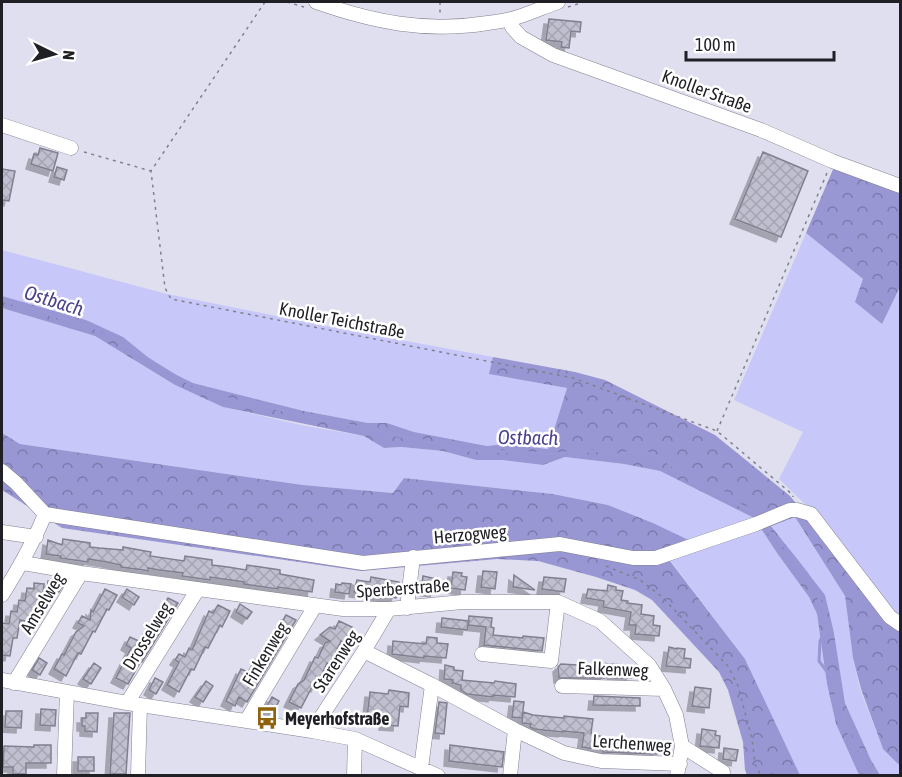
<svg xmlns="http://www.w3.org/2000/svg" width="902" height="777" viewBox="0 0 902 777" font-family="'Asap Condensed',sans-serif">
	<defs>
		<pattern id="forest-crowns" width="20" height="18" patternUnits="userSpaceOnUse" patternTransform="scale(1.5)"><rect width="20" height="18" fill="#9996d4"/><path d="M2 6a3 3 0 1 1 6 0M12 15a3 3 0 1 1 6 0" fill="none" stroke="#7c7aac"/></pattern>
		<pattern id="building-cross-hatch" width="8" height="8" patternUnits="userSpaceOnUse" patternTransform="scale(1.5)"><rect width="8" height="8" fill="#bfbfcf"/><path d="M0 0l8 8M0 8l8-8" fill="none" stroke="#a4a4b2"/></pattern>
		<filter id="shadow"><feDropShadow dx="-5" dy="5" stdDeviation="0" flood-color="#0004"/></filter>
	</defs>
	<rect width="100%" height="100%" fill="#dfdff0"/>
	<path fill="#c8c7f9" d="M806,233L863,279L881,324L900,288V599L899,621L813,512L779,479L803,432L734,400Z
		M2,250L167,294L330,327L493,357L490,374L567,388L548,449L504,444L487,446L414,432L387,423H368L304,411L193,383L160,367L86,320L2,296Z
		M2,308L95,336L175,385L224,407L301,425L364,436L385,448L401,447L443,451L476,460H502L543,465L565,457L624,464L660,471L754,518L777,553L809,597L817,614L827,684L836,724L859,775H800L745,659L670,560L653,523L608,505L553,494L404,478L393,493L303,485L20,444L2,433Z
		M795,517L845,596L853,658L860,689L883,749L900,766V775H880L871,760L845,703L834,633L771,525Z"/>
	<path fill="url(#forest-crowns)" d="M834,167L900,191V289H899L882,324L855,302L863,279L806,233Z
		M2,296L86,320L123,337L160,367L193,383L304,411L368,423H387L414,432L487,446L504,444L548,449L567,388L489,374L493,357L575,372L605,380L715,435L790,496L900,629V766L883,749L861,689L853,658L845,596L795,517L771,526L825,595L834,633L845,703L871,760L880,775H859L836,724L827,684L817,614L809,597L777,553L754,518L660,471L624,464L565,457L543,465L502,460H476L443,451L401,447L384,448L364,436L223,407L175,385L95,336L2,308Z
		M2,433L20,444L303,485L393,493L404,478L553,494L608,505L653,523L703,547L670,561L745,659L800,775H747L745,770L743,742L728,690L719,672L652,600L635,590L596,577L538,561L497,559L361,571L62,528L2,490Z"/>
	<g fill="none" stroke-linecap="round" stroke-linejoin="round">
		<path stroke="#9a97d5" stroke-width="3" d="M2,300L101,330L177,377L217,397L265,406L338,423L467,450L554,454L606,450L614,456L639,450L662,458L694,482L722,490L727,500L759,513L762,518
			M766,523L770,534L788,550L807,574L818,596L824,611L826,619L825,631L820,641L819,661L831,677L852,742L867,758L861,767L866,776"/>
	</g>
	<path fill="url(#building-cross-hatch)" stroke="#808090" stroke-width="1.5" filter="url(#shadow)" d="M549,19L581,22L580,32L571,31L569,48L561,47L562,42L546,40Z
		M40,148L58,153L53,171L31,164L34,154L38,155Z
		M763,152L808,171L781,237L735,219Z
		M57,167L67,170L64,180L54,177Z
		M2,169L15,171L9,201L2,200Z
		M63,539L90,543V547L99,548L123,550V547L151,552L150,556L184,561L185,556L212,560V565L228,567L246,570L247,565L280,570V574L314,580L312,592L278,587V589L244,584V582L210,577V580L182,576L183,573L159,570L148,568V571L144,570L121,567V565L107,562L88,559V562L60,558L61,556L46,554L48,540L62,545Z
		M483,571L497,572L495,589L481,587Z
		M453,572L462,573L461,576L467,577L465,590L451,588Z
		M514,575L535,590L513,587Z
		M423,576L437,579L435,592L421,590Z
		M371,577L399,582L396,598L354,592L357,580L370,582Z
		M544,577L566,579L564,592L542,589Z
		M48,581L61,583L64,584L59,592L47,590Z
		M34,583L44,584L42,603H37L34,622L20,620L17,638H13L10,656L2,655V623L9,624L11,611L17,612L19,600L25,601L27,588L34,589Z
		M342,583L351,584L349,594L335,592L336,584L341,585Z
		M608,585L616,587V590L623,591L621,600L628,601L627,603L642,605L641,614L654,616L653,625L660,626L659,636L635,634L636,625H629L631,612L603,607L604,601L586,598L588,589L607,591Z
		M105,589L117,595L109,610L107,609L95,632L93,631L81,654L78,653L66,676L54,669L62,654L64,655L76,632L84,626L78,623L82,616L90,620L91,610L93,612Z
		M127,589L139,597L134,605L122,597Z
		M168,598L178,603L142,662L141,661L128,684L116,678L131,648L126,645L130,637L141,642L153,620L156,619Z
		M240,604L252,612L247,619L236,612Z
		M218,605L230,611L222,627L220,625L208,648L205,647L194,670L191,669L179,692L167,685L179,662L175,660L179,654L185,657L189,648L192,650L209,611L213,613Z
		M286,615L296,620L247,702L239,697L235,706L226,701L241,669L250,673L259,656L265,651Z
		M469,616L492,618L491,627L494,628L493,635L523,638V636L544,638L542,651L484,645L486,627L468,625Z
		M442,618L469,621L467,630L441,627Z
		M339,621L352,627L344,643L341,641L330,665L327,663L316,687L313,685L301,708L289,702L298,684L304,680L315,657L318,658L325,643L330,641L320,635L330,627L335,629Z
		M427,637L437,638V643L448,644L446,658L424,656V658L392,654L393,641L426,644Z
		M669,647L677,649V648L685,649L684,658L691,659L690,668L666,666Z
		M39,658L47,663L40,675L32,670Z
		M94,663L101,668L91,684L83,679Z
		M561,664L594,666L606,664L627,665V670H631V678H615L606,664L605,678H559L558,667Z
		M445,665L454,667V670L463,671L462,681V680L494,683L495,681L516,684L515,697L493,695V697L467,694L461,690V685L452,683L453,680L444,679Z
		M155,678L163,682L156,694L149,690Z
		M206,681L213,686L203,702L195,697Z
		M695,687L711,689L709,708L692,706Z
		M389,690L409,693L408,707L400,706L398,726L384,725L385,720L367,718L370,692L388,694Z
		M594,696L640,698V706L593,705Z
		M272,697L279,701L273,712L266,708Z
		M514,701L524,702L522,718L512,717Z
		M439,702L447,703L444,734L435,733Z
		M41,709L56,710L55,726L40,725Z
		M6,711H22L21,728L5,727Z
		M523,712L533,715L553,717L564,718V716L593,719L591,733L605,738L637,742V740L659,742L657,754L603,752V750L582,747L584,733L563,731V732L534,729L530,727L531,724L522,723Z
		M86,713H98L97,732L85,731V726H82V718H86Z
		M114,713H130L126,774H110Z
		M702,729L716,731L715,735L720,736L719,748L700,746Z
		M34,745H51V763H26V774H13V767H3L4,746L34,747Z
		M450,745L504,752L502,767L449,761Z
		M724,748L738,750L736,761L723,759Z
		M78,757H94V771H78Z"/>
	<g fill="none" stroke-linecap="round" stroke-linejoin="round">
		<g stroke="#818190" stroke-width="15">
			<path id="minor" d="M316,2C373,22 426,33 488,23C495,22 503,21 511,19C527,15 543,7 558,2
				M510,20L512,27L521,37L553,55L761,130L832,161L900,186
				M2,125L71,148
				M2,471L16,483L45,514L363,563L560,544L633,558H656L756,524L790,510H797L811,514L890,617L900,624
				M2,532L36,537
				M23,563L81,573L343,609H389L462,602H558L600,621L649,665L664,689L676,715L682,746L677,776
				M2,595C19,568 33,544 45,514
				M407,608L413,557
				M364,651L432,685L515,730L564,753L601,761L680,764
				M482,654L551,661L558,602
				M2,680L127,703L312,731L355,739L438,776
				M14,683L81,573
				M562,686L664,689
				M127,703L198,589
				M246,721L315,606
				M312,731L364,651L389,609
				M682,746L723,772
				M421,768L432,685
				M138,775L140,705
				M64,776L67,692
				M354,776L355,739
				M510,776L515,730"/>
		</g>
		<path stroke="#81818d" stroke-width="1.5" stroke-dasharray="3 4.5" stroke-linecap="butt" d="M265,2L151,171L165,288L171,299L573,378L717,431L793,495V497
			M287,2L304,7
			M440,2V15
			M568,7L584,2
			M84,152L151,171
			M717,431L827,173
			M606,566L640,580L661,596L728,666L738,686L752,739L755,764L761,776"/>
		<use href="#minor" stroke="#fff" stroke-width="14"/>
	</g>
	<defs>
		<g id="bus-bare" transform="scale(1.8)"><path d="M-5-6H5V4H4V6H2V4H-2V6H-4V4H-5ZM-3.5-4V0h7V-4ZM-3.5 1.2v1.5H-2V1.2ZM2 1.2v1.5H3.5V1.2Z" fill="#8f620b" stroke="#fff" stroke-width="2.5" paint-order="stroke"/></g>
	</defs>
	<g fill-rule="evenodd">
		<use href="#bus-bare" x="267" y="718"/>
	</g>
	<g text-anchor="middle" dominant-baseline="central" stroke-width="5" stroke-linejoin="round" paint-order="stroke">
		<g font-size="18" fill="#1f1f25" stroke="#fff">
			<text transform="translate(707 91) rotate(20)">Knoller Straße</text>
			<text transform="translate(342 320) rotate(11)">Knoller Teichstraße</text>
			<text transform="translate(470 534) rotate(-5)">Herzogweg</text>
			<text transform="translate(403 588) rotate(-4)">Sperberstraße</text>
			<text transform="translate(42 603) rotate(-59)">Amselweg</text>
			<text transform="translate(147 636) rotate(-58)">Drosselweg</text>
			<text transform="translate(265 654) rotate(-59)">Finkenweg</text>
			<text transform="translate(336 661) rotate(-57)">Starenweg</text>
			<text transform="translate(613 669) rotate(2)">Falkenweg</text>
			<text transform="translate(632 743) rotate(4)">Lerchenweg</text>
		</g>
		<g font-size="18" font-weight="bold" fill="#1f1f25" stroke="#fff" text-anchor="start">
			<text x="285" y="718">Meyerhofstraße</text>
		</g>
		<g font-size="20" font-style="italic" fill="#4b418c" stroke="#fff">
			<text transform="translate(54 300) rotate(17)">Ostbach</text>
			<text transform="translate(528 437) rotate(1)">Ostbach</text>
		</g>
	</g>
	<rect width="902" height="777" fill="none" stroke="#1f1f25" stroke-width="6"/>
	<g transform="translate(54 54) rotate(95)" stroke="#ffffff" stroke-width="4.5" paint-order="stroke">
	<path d="M0-4.5L10 22L0 15L-10 22Z" fill="#1f1f25"/>
	<text y="-9" font-size="16" font-weight="bold" text-anchor="middle" fill="#1f1f25">N</text>
	</g>
	<path d="M686 51v9h148v-9" fill="none" stroke="#1f1f25" stroke-width="3"/>
	<text x="695" y="51" font-size="18" fill="#1f1f25" stroke="#ffffff" stroke-width="4.5" paint-order="stroke">100 m</text>
</svg>
